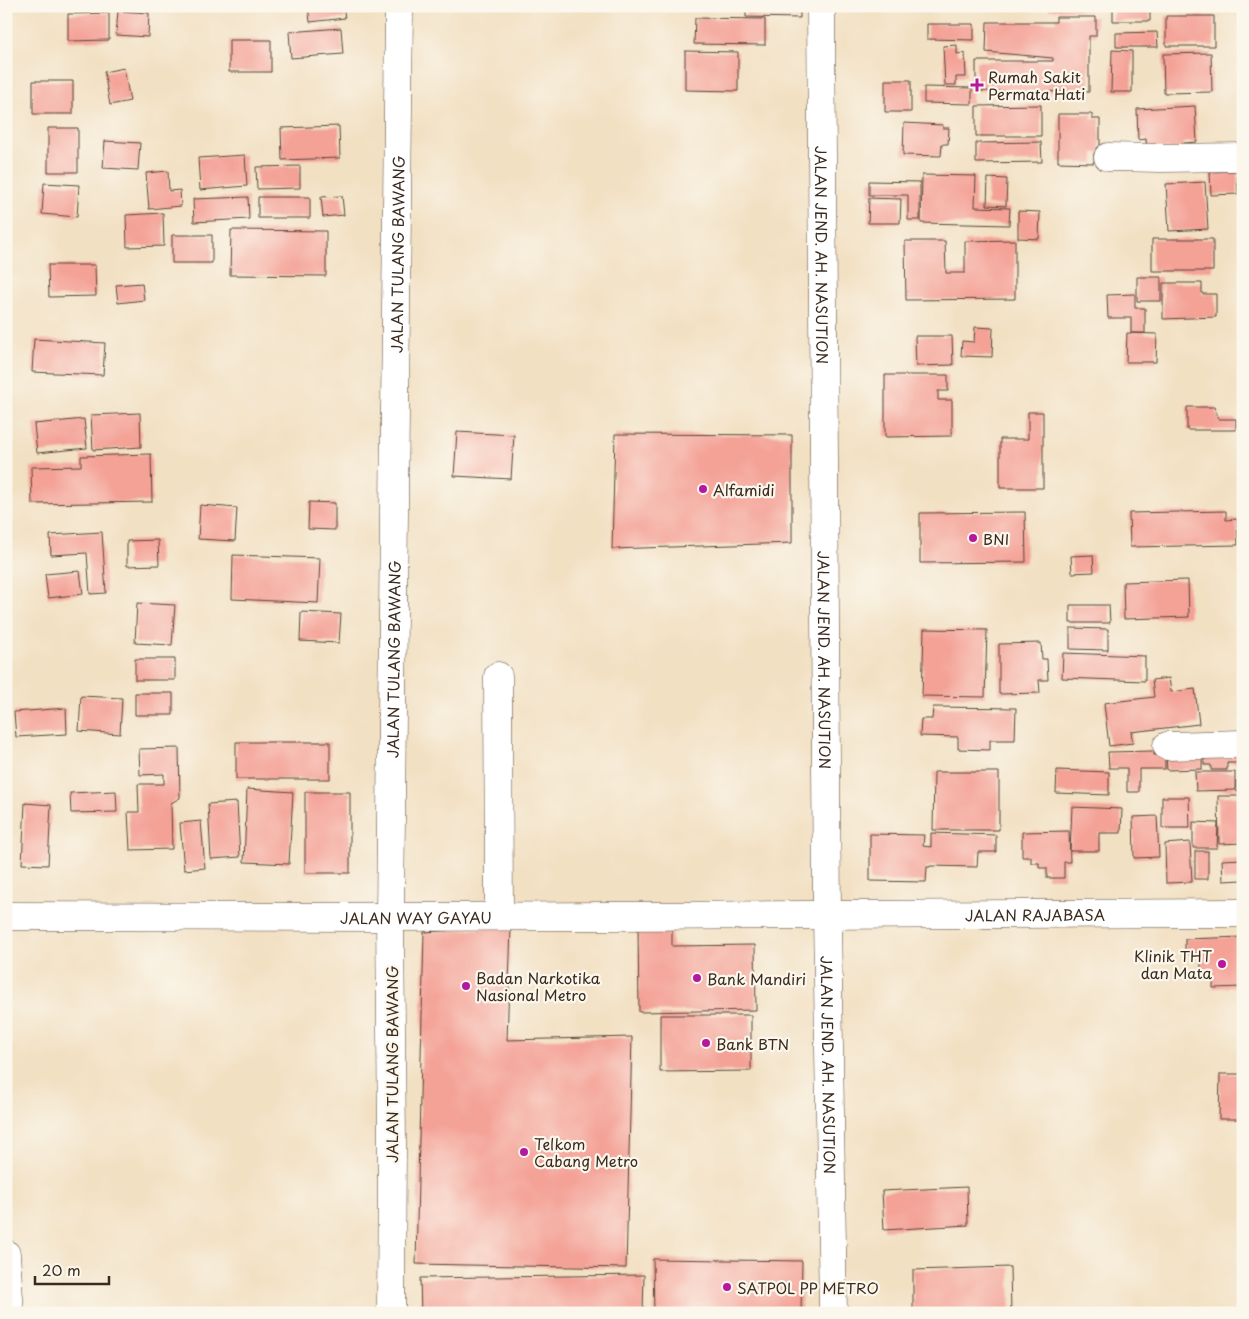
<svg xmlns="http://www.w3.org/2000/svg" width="1249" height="1319" viewBox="0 0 1249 1319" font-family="'Playpen Sans',sans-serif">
	<rect width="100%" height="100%" fill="#fbf7ec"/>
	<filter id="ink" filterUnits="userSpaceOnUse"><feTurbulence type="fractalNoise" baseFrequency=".02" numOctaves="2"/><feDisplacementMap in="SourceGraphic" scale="10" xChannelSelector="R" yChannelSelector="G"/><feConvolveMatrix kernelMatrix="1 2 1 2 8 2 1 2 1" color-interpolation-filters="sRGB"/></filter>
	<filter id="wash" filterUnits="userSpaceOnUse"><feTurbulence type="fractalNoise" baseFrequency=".0096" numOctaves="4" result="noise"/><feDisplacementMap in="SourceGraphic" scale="20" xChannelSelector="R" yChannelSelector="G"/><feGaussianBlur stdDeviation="1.12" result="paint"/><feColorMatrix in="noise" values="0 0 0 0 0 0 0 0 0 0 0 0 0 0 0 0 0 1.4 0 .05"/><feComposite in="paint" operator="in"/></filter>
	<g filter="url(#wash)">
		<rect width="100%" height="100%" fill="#f2e0c3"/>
		<g id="blocks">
			<path fill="#f4a196" d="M308,6H343L345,18L310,22Z
				M746,6H800V18L746,17Z
				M1049,6H1090V10H1049Z
				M1113,6H1150V21H1113Z
				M118,11L149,13L148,37L116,35Z
				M109,13V40L68,41V14Z
				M1166,16H1214V46H1166Z
				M1056,17H1096V36H1089V92L976,91V61H1053V58L986,52L987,22H1056Z
				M695,18L765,19V45L694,44Z
				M927,24H974V40L927,39Z
				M341,28L343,54L291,58L289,32Z
				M1157,32L1158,47H1116V33Z
				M229,40H271V72H229Z
				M957,45V54L965,53L966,77H956V85H945L943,46Z
				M1112,50L1132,51V92H1111Z
				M685,51L738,52V91L685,90Z
				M1211,53L1212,92L1164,93L1163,54Z
				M124,68L130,101L110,105L104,72Z
				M885,80H911V112H885Z
				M33,81H73V114H33Z
				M924,87L972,88V104L924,103Z
				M1041,105V136H976V106Z
				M1195,106L1197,142L1184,143V148L1147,149L1146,139L1138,140L1137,109Z
				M1058,114H1092V119H1100V153H1094V163L1058,162Z
				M904,123L943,125V128H949L948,144H942L941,156L903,155Z
				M339,126L340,158L282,160L281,128Z
				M48,128H78V172H48Z
				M105,141L140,143L138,170L103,168Z
				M1041,142L1042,162L976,163V143Z
				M245,155L247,186L200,190L198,158Z
				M300,166V188L257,189L256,167Z
				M168,171L169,191L180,190L181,206L149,209L146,173Z
				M1237,171L1238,194L1211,195L1210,172Z
				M922,175L976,176L975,207L1010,208L1009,225L921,223Z
				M988,178L1007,179L1006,206L987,205Z
				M869,181L920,182V220H908V195H869Z
				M1205,182L1208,229L1169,231L1166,184Z
				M44,183L79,185L77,217L42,214Z
				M342,196L344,215L323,217L321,197Z
				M248,197L249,219L194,222L193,199Z
				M258,197H310V218H258Z
				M869,198L901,199L900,223H868Z
				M1018,211L1040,212L1039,239L1018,238Z
				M163,213L164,246L127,247L126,215Z
				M231,230L326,231V276L230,275Z
				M172,235H212V263H172Z
				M1152,239H1213V271H1152Z
				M1015,240V299L906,300L905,241H945L946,273H965V241Z
				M48,265H95L96,296L49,297Z
				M1137,277H1161V301H1137Z
				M142,283L144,300L118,303L116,285Z
				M1163,283H1202V294H1216V317L1163,319Z
				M1135,294V308H1145V333H1131V318H1108L1107,295Z
				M975,327L993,328L992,357L961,356L962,341L974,342Z
				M1127,333L1157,334L1156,362H1126Z
				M915,336H952L953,365L916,366Z
				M34,339L105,343L103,375L32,372Z
				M885,375H948V391H938V400H952V436L885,437Z
				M1187,407H1214L1219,419H1236V430H1187Z
				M1028,412H1043V488H1000V439H1028Z
				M140,413L141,447L93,450L91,415Z
				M84,419L87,448L37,453L34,424Z
				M457,432L514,435L511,479L454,476Z
				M615,434L792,435V543L612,549Z
				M151,454L152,502L32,504L31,467L81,466V456Z
				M309,502L335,503V530L308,529Z
				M200,505L237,508L235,541L198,539Z
				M1226,511V520L1237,519L1238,545L1130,547L1129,513Z
				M1025,512L1026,562L920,563V513Z
				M102,532L106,593L90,594L87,553L51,555L50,535Z
				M158,540L159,565L127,566V541Z
				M233,555L320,558L318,603L232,599Z
				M1093,555L1094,572L1072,573L1071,556Z
				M80,571L83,594L48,598L45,574Z
				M1188,580L1189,617L1124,619L1123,582Z
				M137,603L175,605L172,645L135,643Z
				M1070,605H1109L1110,623H1070Z
				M301,612L341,614L339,643L300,641Z
				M1070,628L1108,629V650L1070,649Z
				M924,629L987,630L985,697L922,696Z
				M1041,643L1042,659H1047L1048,680H1039L1040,693L999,694V644Z
				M1063,653L1145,656V681L1062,678Z
				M135,659H175V680H135Z
				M1169,678L1171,692L1195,689L1199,724L1131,732L1133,743L1109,746L1104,703L1154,697L1152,680Z
				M135,693H173V715H135Z
				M81,696L122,698L120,734L79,731Z
				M933,707L1016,708L1015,740H990V750L958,749V737L920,736L921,719H932Z
				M66,708L67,734L16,737L14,712Z
				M236,742H330V779H236Z
				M179,748L180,798L171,803L172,849L130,850L128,812H139L138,784H164V774L140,775L139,749Z
				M1154,751V755H1165V769H1139V792H1127V768H1109L1108,752Z
				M1202,752V769L1167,770L1166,753Z
				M1204,752H1241L1240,763H1227V770H1211V765H1204Z
				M1057,770L1109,772V795L1056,793Z
				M934,772H999V830H933Z
				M1195,772H1235V790L1196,791Z
				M1236,781H1243V791H1236Z
				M247,789L293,792L289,864L244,862Z
				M116,791L117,812L71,813L70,793Z
				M305,792H350V873H305Z
				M1218,796H1243V843L1219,844Z
				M1162,797H1189L1190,828H1162Z
				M237,802L240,857L211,859L208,804Z
				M25,803L51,805L48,865L22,864Z
				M1072,807L1122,809L1121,833H1099V851H1070Z
				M1157,816L1159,857L1134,858L1133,817Z
				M201,821L205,868L184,870L180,823Z
				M1193,822L1218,823L1217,848H1193Z
				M1069,831L1070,862H1064V878H1047V868H1039V863H1031V857H1022V832Z
				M931,833L996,835V852H978L977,867L930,866V867H927L926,882L870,881V834L924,835L923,846L931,847Z
				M1190,842L1192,882L1166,883L1165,844Z
				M1195,851H1208V879H1195Z
				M1243,859V880L1223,881L1222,860Z
				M511,927L507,1040L632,1037L626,1268L416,1264L424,932Z
				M638,929H672V946L755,945L756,1010L639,1012Z
				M1243,937V987L1213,988V975L1201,976V953L1185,954V939Z
				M660,1015H751V1071L660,1072Z
				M1220,1074H1243V1119H1219Z
				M967,1187L968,1225L884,1230L882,1191Z
				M653,1259L802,1261L801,1313H654Z
				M1010,1267L1011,1313H913V1270Z
				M644,1275L643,1313H421L420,1278Z"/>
		</g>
	</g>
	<g filter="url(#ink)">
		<use href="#blocks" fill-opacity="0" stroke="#564537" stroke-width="1"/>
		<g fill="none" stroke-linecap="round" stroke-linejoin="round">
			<g stroke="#564537" stroke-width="29">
				<g id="minor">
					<path d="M1108,157L1161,158L1243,157"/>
					<path d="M498,676L499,916"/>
					<path d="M1167,746L1243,744"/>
					<path id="s1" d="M6,916L390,917L1243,913"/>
					<path d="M6,1254L10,1313"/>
					<path id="s2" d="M391,1313L392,1144L390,917L399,6"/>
				</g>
			</g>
			<g stroke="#564537" stroke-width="29">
				<g id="trunk">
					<path id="s3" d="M821,6L827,916L833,1313"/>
				</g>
			</g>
			<use href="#minor" stroke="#fff" stroke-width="28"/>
			<use href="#trunk" stroke="#fff" stroke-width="28"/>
		</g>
	</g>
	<g fill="#b5179e" stroke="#fbf7ec" stroke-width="2">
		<path d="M974.5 77.5h5v5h5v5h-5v5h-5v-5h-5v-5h5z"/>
		<circle cx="703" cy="489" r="5"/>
		<circle cx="973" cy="538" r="5"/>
		<circle cx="1222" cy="964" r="5"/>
		<circle cx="697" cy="978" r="5"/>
		<circle cx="466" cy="986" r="5"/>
		<circle cx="706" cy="1043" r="5"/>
		<circle cx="524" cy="1152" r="5"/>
		<circle cx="727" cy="1287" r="5"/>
	</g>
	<g text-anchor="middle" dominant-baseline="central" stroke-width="4.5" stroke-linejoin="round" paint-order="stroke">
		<g font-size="15" fill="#3b2a1e" stroke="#fbf7ec" text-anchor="start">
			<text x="988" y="76">Rumah Sakit<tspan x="988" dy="17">Permata Hati</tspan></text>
			<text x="713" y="489">Alfamidi</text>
			<text x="983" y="538">BNI</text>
			<text x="1212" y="955" text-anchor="end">Klinik THT<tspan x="1212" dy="17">dan Mata</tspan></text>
			<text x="476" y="977">Badan Narkotika<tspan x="476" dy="17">Nasional Metro</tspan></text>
			<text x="707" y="978">Bank Mandiri</text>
			<text x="716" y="1043">Bank BTN</text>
			<text x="534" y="1143">Telkom<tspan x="534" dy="17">Cabang Metro</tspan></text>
			<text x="737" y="1287">SATPOL PP METRO</text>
		</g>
		<g font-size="15" fill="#3b2a1e" stroke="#fbf7ec">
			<text stroke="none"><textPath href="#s2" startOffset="1059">JALAN TULANG BAWANG</textPath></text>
			<text stroke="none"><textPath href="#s3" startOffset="249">JALAN JEND. AH. NASUTION</textPath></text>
			<text stroke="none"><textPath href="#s2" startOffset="654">JALAN TULANG BAWANG</textPath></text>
			<text stroke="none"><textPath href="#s3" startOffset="654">JALAN JEND. AH. NASUTION</textPath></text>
			<text stroke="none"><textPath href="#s1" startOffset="1029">JALAN RAJABASA</textPath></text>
			<text stroke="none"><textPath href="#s1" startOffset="410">JALAN WAY GAYAU</textPath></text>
			<text transform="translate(391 1064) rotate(-90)">JALAN TULANG BAWANG</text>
			<text stroke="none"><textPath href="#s3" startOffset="1059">JALAN JEND. AH. NASUTION</textPath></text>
		</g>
	</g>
	<rect width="1249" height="1319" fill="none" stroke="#fbf7ec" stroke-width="25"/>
	<path d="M35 1276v8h74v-8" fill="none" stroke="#3b2a1e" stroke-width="2.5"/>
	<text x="42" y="1276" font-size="15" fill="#3b2a1e" stroke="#fbf7ec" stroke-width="4" paint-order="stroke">20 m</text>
</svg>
